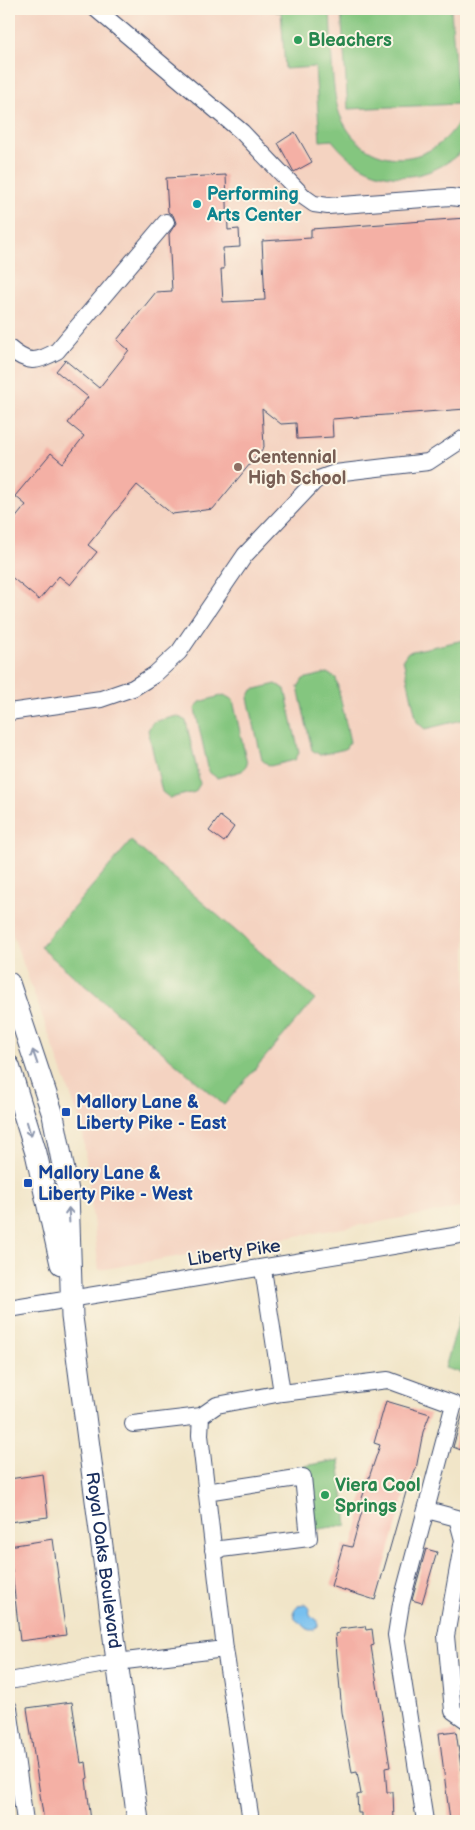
<svg xmlns="http://www.w3.org/2000/svg" width="475" height="1830" viewBox="0 0 475 1830" font-family="'Balsamiq Sans',sans-serif">
	<rect width="100%" height="100%" fill="#fcf5e5"/>
	<filter id="ink" filterUnits="userSpaceOnUse"><feTurbulence type="fractalNoise" baseFrequency=".02" numOctaves="2"/><feDisplacementMap in="SourceGraphic" scale="10" xChannelSelector="R" yChannelSelector="G"/><feConvolveMatrix kernelMatrix="1 2 1 2 8 2 1 2 1" color-interpolation-filters="sRGB"/></filter>
	<filter id="wash" filterUnits="userSpaceOnUse"><feTurbulence type="fractalNoise" baseFrequency=".0096" numOctaves="4" result="noise"/><feDisplacementMap in="SourceGraphic" scale="20" xChannelSelector="R" yChannelSelector="G"/><feGaussianBlur stdDeviation="1.12" result="paint"/><feColorMatrix in="noise" values="0 0 0 0 0 0 0 0 0 0 0 0 0 0 0 0 0 1.4 0 .05"/><feComposite in="paint" operator="in"/></filter>
	<g filter="url(#wash)">
		<rect width="100%" height="100%" fill="#f1e5c8"/>
		<path fill="#f4d3c1" d="M9,9H466V1207L99,1270L82,1126L9,925Z"/>
		<path fill="#84c67f" stroke="#507a6e" d="M276,9H330C332,38 330,89 340,115C366,179 447,168 466,104V147C426,188 368,187 332,140L320,141L315,67L285,69L281,12H276Z
			M341,9H451L458,104L348,109Z
			M464,640L466,641V719L425,729L417,722L403,659L408,652Z
			M327,673L336,678L350,742L345,749L320,755L312,750L298,687L303,679Z
			M276,684L285,689L299,753L295,760L270,766L262,760L248,698L252,690Z
			M224,695L233,700L247,764L242,771L217,778L209,772L195,709L200,702Z
			M177,716L186,721L200,784L195,792L170,798L162,792L148,730L153,722Z
			M131,841L315,999L224,1105L40,947Z
			M461,1313L466,1315V1374L445,1368Z
			M339,1460L347,1525L312,1530L303,1466Z"/>
		<path fill="#77c0ef" stroke="#4978a6" d="M304,1604L309,1607L310,1615L317,1620L318,1626L314,1630H309L295,1619L294,1611L299,1605Z"/>
		<g id="blocks">
			<path fill="#f4b0a5" d="M295,132L312,162L294,172L278,143Z
				M226,175L228,230L239,229L240,247L223,248L224,269H221L223,302L265,300L262,241L311,238V229L466,218V409L332,419L333,437L297,439L296,423L281,424L262,409L264,447L213,509L172,514L137,485L88,545L97,552L70,585L59,576L39,600L9,575V526L26,505L15,496L51,453L63,463L84,436L68,423L88,397L56,371L65,360L99,388L129,350L117,340L156,292L172,291L169,234L176,223L173,215L168,212L166,178Z
				M220,816L234,827L224,842L209,831Z
				M386,1401L430,1414L423,1432L416,1469L406,1492L375,1600L331,1586L343,1545L352,1547L362,1511L358,1510L380,1445L374,1443Z
				M463,1413H466V1452L453,1447Z
				M43,1474L48,1517L9,1522V1479Z
				M53,1539L66,1635L20,1641L9,1546Z
				M426,1549L437,1552L422,1603L412,1600Z
				M365,1626L366,1630L372,1629L374,1645L371,1646L390,1767L385,1768L387,1792H393L394,1821H361V1813H358L357,1795L361,1794L357,1772L352,1773L342,1712L335,1634L339,1633V1629Z
				M72,1702L81,1763L86,1762L88,1778L86,1779L91,1821H44L27,1708Z
				M456,1731L466,1803V1821H450L439,1733Z"/>
		</g>
	</g>
	<g filter="url(#ink)">
		<use href="#blocks" fill-opacity="0" stroke="#3b4a6e" stroke-width="1"/>
		<g fill="none" stroke-linecap="round" stroke-linejoin="round">
			<g stroke="#3b4a6e" stroke-width="18">
				<path id="minor" d="M96,9L242,132L304,197L314,204L328,206L451,197L466,199
					M9,348C28,364 36,363 57,351L166,222
					M9,712L101,699L133,688L154,675L179,652L245,555L316,480L335,473L428,462L466,437
					M263,1269L282,1393
					M9,1309L466,1234
					M133,1424L201,1416
					M206,1492L303,1477L309,1538L213,1550
					M427,1510L457,1518L463,1540L446,1636L453,1711L466,1720
					M9,1681L117,1662L225,1649
					M9,1708L25,1821
					M251,1821L225,1649L200,1435L201,1416L217,1405L282,1393L388,1380L454,1404L401,1604L396,1635L425,1821"/>
			</g>
			<g stroke="#3b4a6e" stroke-width="23">
				<g id="major">
					<path id="s1" d="M9,983L53,1115L68,1191L72,1317L138,1821"/>
					<path d="M9,1066L36,1153L61,1264"/>
				</g>
			</g>
			<use href="#minor" stroke="#fff" stroke-width="16"/>
			<use href="#major" stroke="#fff" stroke-width="21"/>
		</g>
		<defs><path id="oneway-shaft" d="M-6 0H5M1.5-3L5.5 0L1.5 3" fill="none" stroke-width="1.6" stroke-linecap="round" stroke-linejoin="round" transform="scale(1.25)"/></defs>
		<g stroke="#8d97ae">
			<use href="#oneway-shaft" transform="translate(35 1057) rotate(-109)"/>
			<use href="#oneway-shaft" transform="translate(29 1129) rotate(74)"/>
			<use href="#oneway-shaft" transform="translate(69 1215) rotate(-93)"/>
		</g>
	</g>
	<g fill="#2e9e5b" stroke="#fcf5e5" stroke-width="2">
		<circle cx="298" cy="40" r="5"/>
		<circle cx="325" cy="1495" r="5"/>
	</g>
	<circle fill="#0f9aa8" stroke="#fcf5e5" stroke-width="2" cx="197" cy="204" r="5"/>
	<circle fill="#8d6e63" stroke="#fcf5e5" stroke-width="2" cx="238" cy="467" r="5"/>
	<g fill="#1a4fb4" stroke="#fcf5e5" stroke-width="2">
		<rect x="61" y="1107" width="10" height="10" rx="2.5"/>
		<rect x="23" y="1178" width="10" height="10" rx="2.5"/>
	</g>
	<g text-anchor="middle" dominant-baseline="central" stroke-width="4" stroke-linejoin="round" paint-order="stroke">
		<g font-size="18" font-weight="bold" fill="#27864d" stroke="#fcf5e5" text-anchor="start">
			<text x="308" y="40">Bleachers</text>
			<text x="335" y="1485">Viera Cool<tspan x="335" dy="21">Springs</tspan></text>
		</g>
		<g font-size="18" font-weight="bold" fill="#0d838f" stroke="#fcf5e5" text-anchor="start">
			<text x="207" y="194">Performing<tspan x="207" dy="21">Arts Center</tspan></text>
		</g>
		<g font-size="18" font-weight="bold" fill="#785e54" stroke="#fcf5e5" text-anchor="start">
			<text x="248" y="457">Centennial<tspan x="248" dy="21">High School</tspan></text>
		</g>
		<g font-size="18" font-weight="bold" fill="#164399" stroke="#fcf5e5" text-anchor="start">
			<text x="76" y="1102">Mallory Lane &amp;<tspan x="76" dy="21">Liberty Pike - East</tspan></text>
			<text x="38" y="1173">Mallory Lane &amp;<tspan x="38" dy="21">Liberty Pike - West</tspan></text>
		</g>
		<g font-size="18" fill="#1b2f5e" stroke="#fcf5e5">
			<text transform="translate(234 1253) rotate(-9)">Liberty Pike</text>
			<text stroke="none"><textPath href="#s1" startOffset="588">Royal Oaks Boulevard</textPath></text>
		</g>
	</g>
	<rect width="475" height="1830" fill="none" stroke="#fcf5e5" stroke-width="30"/>
</svg>
